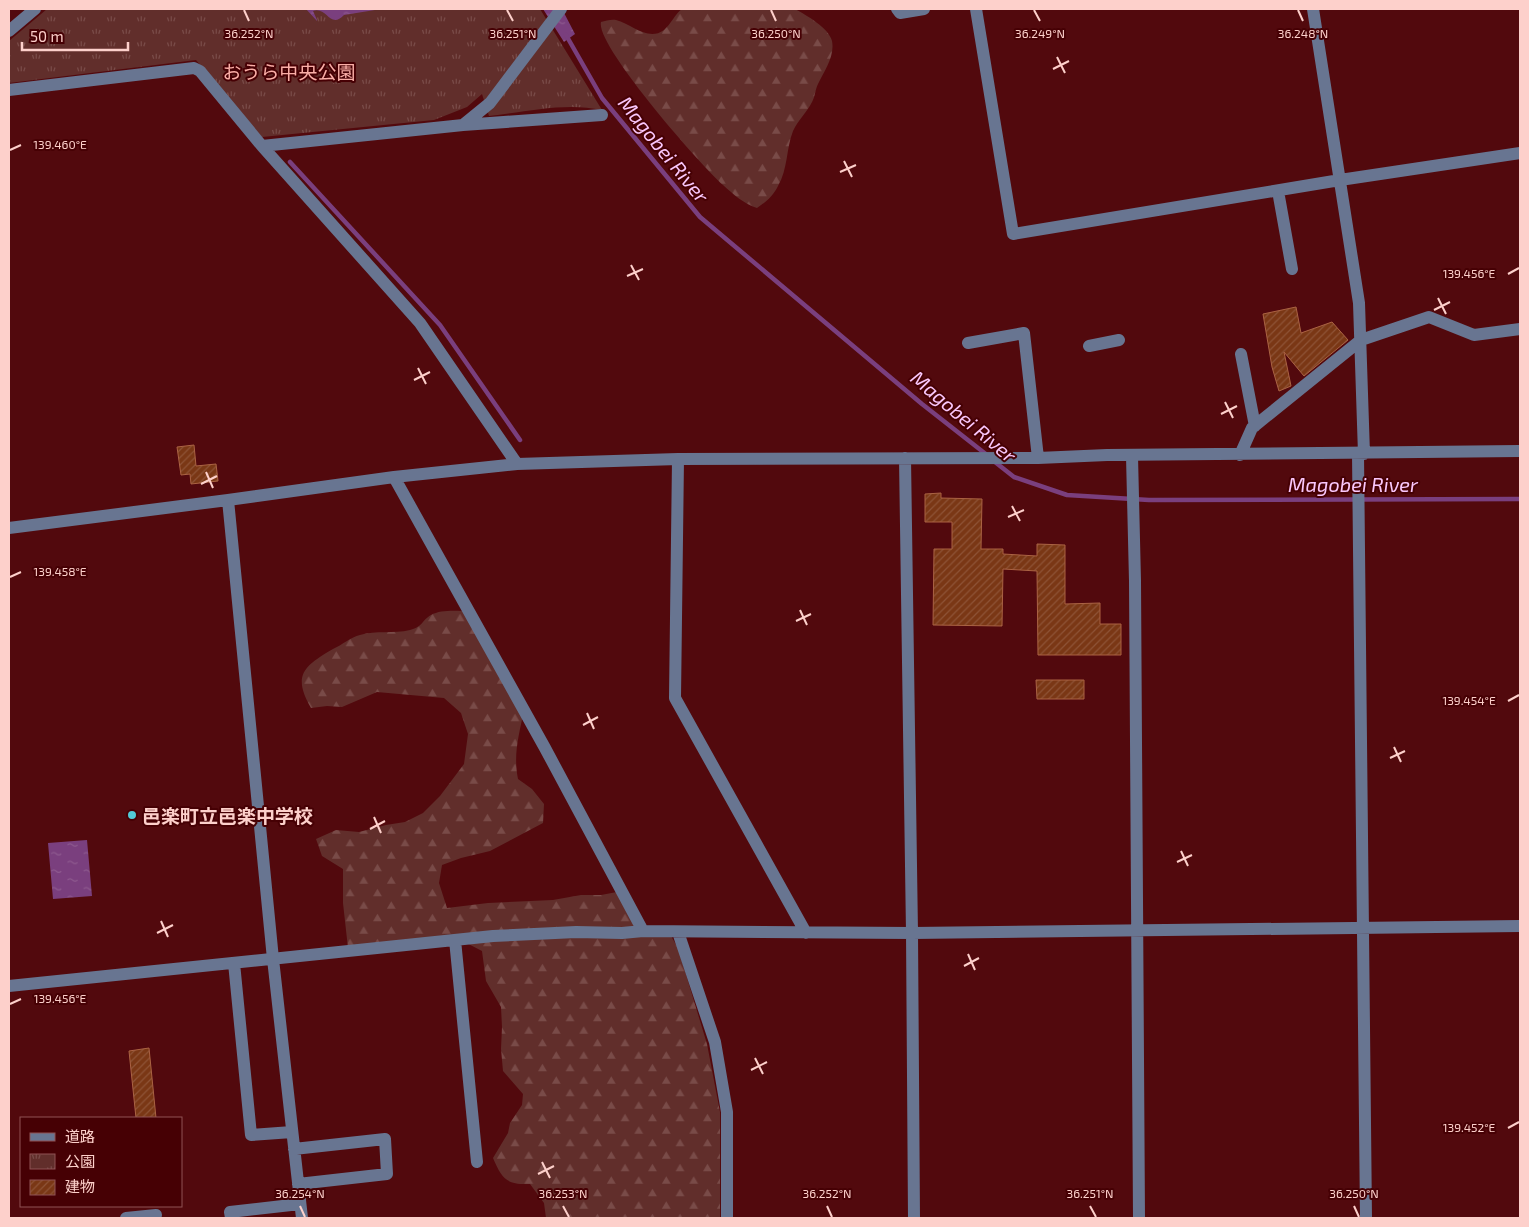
<svg xmlns="http://www.w3.org/2000/svg" width="1529" height="1227" viewBox="0 0 1529 1227" font-family="'Exo 2','Noto Sans JP',sans-serif">
	<defs>
		<pattern id="forest-firs" width="22" height="20" patternUnits="userSpaceOnUse" patternTransform="scale(1.25)"><rect width="22" height="20" fill="#612e2b"/><path d="M5 1l3.5 6h-7zM16 11l3.5 6h-7z" fill="#794b48"/></pattern>
		<pattern id="park-tufts" width="24" height="20" patternUnits="userSpaceOnUse" patternTransform="scale(1.25)"><rect width="24" height="20" fill="#612e2b"/><path d="M3 7l-1-3M5 7V3M7 7l1-3M15 17l-1-3M17 17v-4M19 17l1-3" fill="none" stroke="#794b48"/></pattern>
		<pattern id="water-ripples" width="26" height="14" patternUnits="userSpaceOnUse" patternTransform="scale(1.25)"><rect width="26" height="14" fill="#7a3f7e"/><path d="M2 4q2-2 4 0t4 0M15 11q2-2 4 0t4 0" fill="none" stroke="#8e5a8f"/></pattern>
		<pattern id="building-hatch" width="6" height="6" patternUnits="userSpaceOnUse" patternTransform="scale(1.25)"><rect width="6" height="6" fill="#7a3715"/><path d="M-1 1l2-2M0 6l6-6M5 7l2-2" fill="none" stroke="#8e5336"/></pattern>
	</defs>
	<rect width="100%" height="100%" fill="#52090d"/>
	<path fill="url(#forest-firs)" d="M682,9H795C806,15 829,28 832,41C835,57 824,71 818,84C815,90 815,97 812,102C807,112 798,120 793,131C786,149 788,169 778,186C773,196 767,201 757,208C744,204 733,194 723,185C701,166 595,45 601,22C606,21 611,19 616,20C632,24 648,42 664,30C671,24 675,14 682,9Z
		M469,611L524,710C519,735 513,754 518,779L532,789L544,804L543,823L490,851L461,858L442,865L439,883L447,908L488,903L553,900L581,895H601L617,892L640,936H671L678,948L707,1044L720,1112V1218H546L544,1203L530,1184C507,1185 502,1179 493,1158L508,1133L510,1123L522,1105L523,1094L503,1071L501,1049L502,1027L501,1007L486,981L482,951L451,935L348,948L343,903V869L322,856L316,839L336,830L359,832L386,825L405,822L423,813L440,796L464,764L468,734L461,713L444,698L377,692L342,707L327,706L311,708C292,675 304,666 333,649C342,645 351,637 360,635C376,630 394,634 410,630C424,626 421,621 431,615C441,609 458,611 469,611Z"/>
	<path fill="url(#park-tufts)" d="M47,9H540L602,110C565,102 526,112 489,116L482,94L467,107L434,120L262,137L196,60L9,83V41Z"/>
	<path fill="url(#water-ripples)" d="M306,9H381L344,15C330,30 327,6 313,11L317,20V21Z
		M543,9H562L575,34L564,42Z
		M87,840L92,896L53,899L48,843Z"/>
	<g fill="none" stroke-linecap="round" stroke-linejoin="round">
		<path stroke="#7a3f7e" stroke-width="4.5" d="M566,35L602,98L700,217L922,404L987,455
			M290,162L440,325L520,440
			M995,462L1014,477L1067,495L1149,500L1520,499"/>
	</g>
	<path fill="url(#building-hatch)" stroke="#ab6343" d="M1296,307L1301,333L1332,322L1348,340L1304,376L1284,352L1291,386L1279,391L1272,367L1263,314Z
		M194,445L196,466L216,464L218,481L191,484L190,474L181,475L177,447Z
		M941,493V498L982,499L981,549H1003V554L1037,556V544L1065,545V604L1100,603V624H1121V655H1038L1037,571L1003,569L1002,626L933,625L934,549H952V522H925V494Z
		M1036,680H1084V699H1037Z
		M149,1048L156,1118H136L129,1051Z"/>
	<g fill="none" stroke-linecap="round" stroke-linejoin="round">
		<path stroke="#687591" stroke-width="12" d="M897,9L900,13L924,9
			M976,9L1013,234L1340,180L1520,153
			M1313,9L1359,303L1364,454
			M9,31L35,9
			M9,90L194,68L200,71L262,146L420,323L517,464
			M463,125L602,115
			M262,146L463,125L490,103L561,9
			M1278,191L1292,269
			M968,343L1024,333L1038,458
			M1089,346L1119,340
			M1241,354L1255,426
			M1358,454L1366,1218
			M1240,455L1252,428L1361,340L1429,317L1474,335L1520,329
			M1132,456L1135,581L1139,1218
			M905,458L912,933L914,1218
			M678,459L675,698L806,933
			M394,477L545,748L643,931
			M228,500L273,959L302,1218
			M9,528L228,500L394,477L517,464L678,459L1038,458L1107,455L1520,451
			M678,932L715,1042L727,1112V1218
			M455,940L477,1162
			M234,963L251,1135L292,1132
			M9,986L493,936L576,932L622,933L643,931L912,933L1520,926
			M294,1149L385,1139L387,1174L298,1184
			M126,1218L156,1215
			M231,1218L230,1212L300,1204"/>
	</g>
	<path fill="none" stroke="#fdd0cb" stroke-width="2" d="M244,10L249,21M507,10L513,21M771,10L776,21M1034,10L1040,21M1298,10L1303,21M1057,57L1065,73M1053,69L1069,61M10,150L21,145M844,161L852,177M840,172L856,165M631,265L639,280M1508,274L1519,268M627,276L643,269M1438,298L1446,314M1434,310L1450,302M418,368L426,384M414,380L430,372M1225,402L1233,418M1221,414L1237,406M206,472L213,488M201,484L217,476M1012,506L1020,521M1008,517L1024,510M10,577L21,572M800,610L807,625M796,621L811,614M1508,701L1519,695M587,713L594,729M583,725L598,717M1394,747L1401,762M1390,758L1405,751M374,817L381,833M370,829L385,821M1181,851L1188,866M1177,862L1192,855M161,921L168,937M157,933L173,925M968,954L975,970M964,966L979,958M10,1004L21,999M755,1058L763,1074M751,1070L767,1062M1508,1128L1519,1122M542,1162L550,1178M538,1174L554,1166M300,1206L305,1217M563,1206L569,1217M827,1206L832,1217M1090,1206L1096,1217M1354,1206L1359,1217"/>
	<circle fill="#52cbd8" stroke="#460004" stroke-width="2" cx="132" cy="815" r="5"/>
	<g text-anchor="middle" dominant-baseline="central" stroke-width="4" stroke-linejoin="round" paint-order="stroke">
		<g font-size="19" fill="#faaea7" stroke="#460004">
			<text x="289" y="71">おうら中央公園</text>
		</g>
		<g font-size="19" font-weight="bold" fill="#fdd0cb" stroke="#460004" text-anchor="start">
			<text x="142" y="815">邑楽町立邑楽中学校</text>
		</g>
		<g font-size="20" font-style="italic" fill="#fac7fc" stroke="#460004">
			<text transform="translate(664 149) rotate(51)">Magobei River</text>
			<text transform="translate(964 416) rotate(40)">Magobei River</text>
			<text x="1353" y="484">Magobei River</text>
		</g>
	</g>
	<g font-size="12" text-anchor="middle" fill="#fdd0cb" stroke="#460004" stroke-width="4" stroke-linejoin="round" paint-order="stroke">
		<text x="249" y="38">36.252°N</text>
		<text x="513" y="38">36.251°N</text>
		<text x="1040" y="38">36.249°N</text>
		<text x="776" y="38">36.250°N</text>
		<text x="1303" y="38">36.248°N</text>
		<text x="60" y="149">139.460°E</text>
		<text x="1469" y="278">139.456°E</text>
		<text x="60" y="576">139.458°E</text>
		<text x="1469" y="705">139.454°E</text>
		<text x="60" y="1003">139.456°E</text>
		<text x="1469" y="1132">139.452°E</text>
		<text x="300" y="1198">36.254°N</text>
		<text x="563" y="1198">36.253°N</text>
		<text x="827" y="1198">36.252°N</text>
		<text x="1090" y="1198">36.251°N</text>
		<text x="1354" y="1198">36.250°N</text>
	</g>
	<rect width="1529" height="1227" fill="none" stroke="#fdd0cb" stroke-width="20"/>
	<rect x="20" y="1117" width="162" height="90" fill="#460004" stroke="#8f5354"/>
	<rect x="30" y="1133" width="25" height="8" fill="#687591" stroke="#8f5354"/>
	<text x="65" y="1142" font-size="15" fill="#fdd0cb">道路</text>
	<rect x="30" y="1154" width="25" height="15" fill="url(#park-tufts)" stroke="#8f5354"/>
	<text x="65" y="1167" font-size="15" fill="#fdd0cb">公園</text>
	<rect x="30" y="1180" width="25" height="15" fill="url(#building-hatch)" stroke="#8f5354"/>
	<text x="65" y="1192" font-size="15" fill="#fdd0cb">建物</text>
	<path d="M22 42v8h106v-8" fill="none" stroke="#fdd0cb" stroke-width="2.5"/>
	<text x="30" y="42" font-size="15" fill="#fdd0cb" stroke="#460004" stroke-width="4" paint-order="stroke">50 m</text>
</svg>
